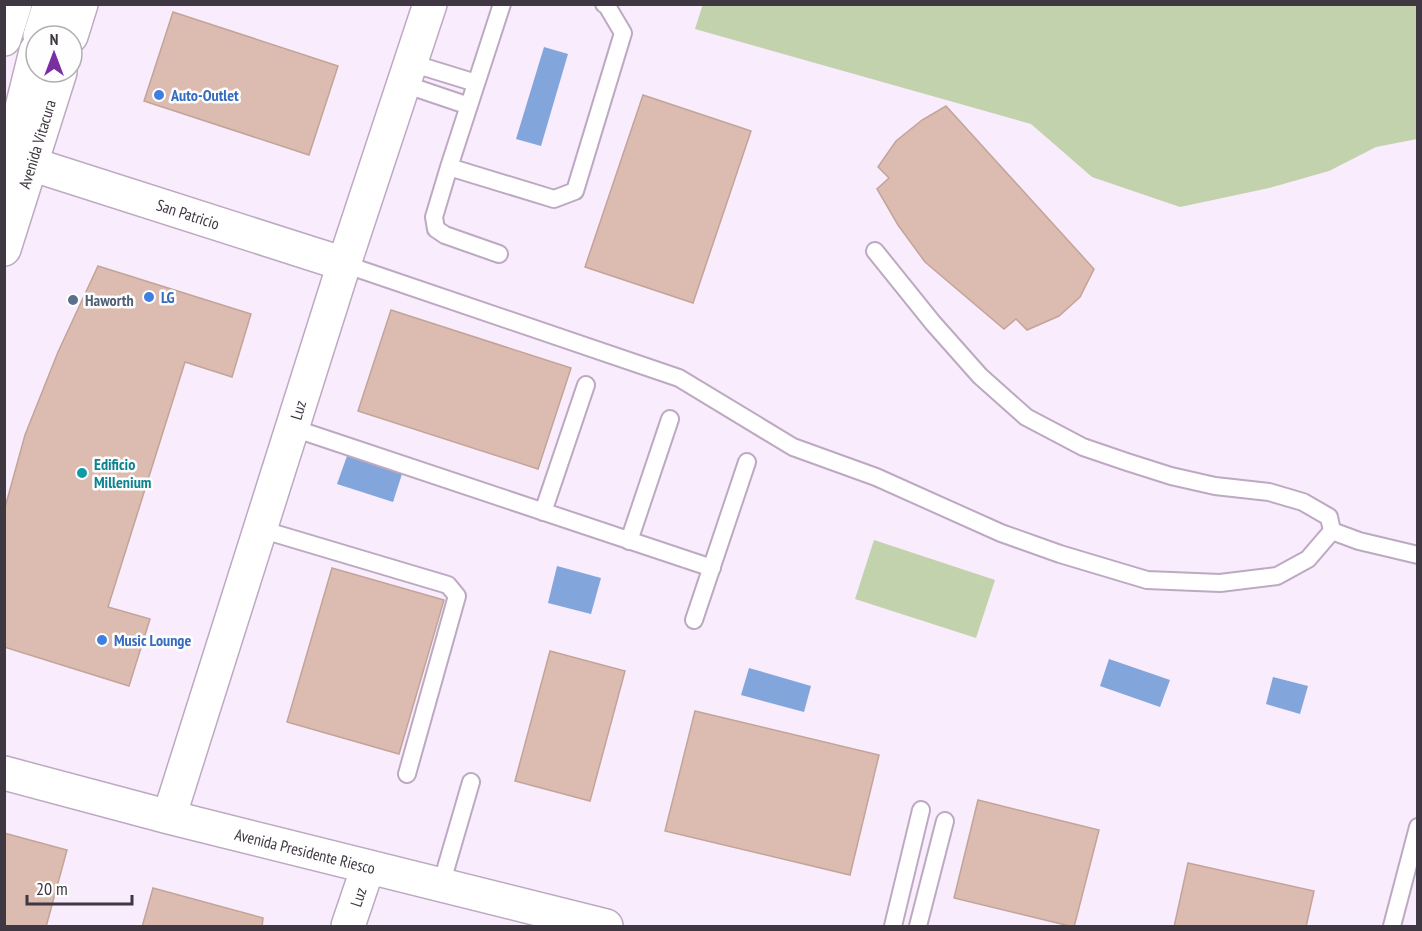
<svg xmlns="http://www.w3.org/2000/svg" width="1422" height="931" viewBox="0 0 1422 931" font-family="'PT Sans Narrow',sans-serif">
	<rect width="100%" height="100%" fill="#f9ecfc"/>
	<path fill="#c1d2ad" d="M703,4L1417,5V139L1376,147L1329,171L1269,188L1180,207L1092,177L1031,124L695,29Z
		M874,540L995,580L976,638L855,599Z"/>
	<path fill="#82a5db" d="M544,47L568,54L541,146L516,139Z
		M347,456L402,474L393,502L337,484Z
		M557,566L601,578L591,614L548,603Z
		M1109,659L1170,680L1160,707L1100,686Z
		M749,668L811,686L804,712L741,695Z
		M1273,677L1308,686L1300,714L1266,704Z"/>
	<path fill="#dcbbb0" stroke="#c3a499" stroke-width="1.5" d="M173,12L338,66L309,155L144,101Z
		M643,95L751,131L693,303L585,267Z
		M946,106L1094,269L1080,297L1059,316L1027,330L1016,319L1004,329L925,262L898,225L877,189L889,178L878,167L896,141L922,120Z
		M98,266L251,314L232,377L185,362L108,607L150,619L129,686L4,647V511L25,435L58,352Z
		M391,310L571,368L538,469L358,411Z
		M332,568L444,600L399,754L287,722Z
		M550,651L625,671L590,801L515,781Z
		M695,711L879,755L850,875L665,831Z
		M978,800L1099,830L1074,927L954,898Z
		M4,833L67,850L46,927H4Z
		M1188,863L1314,891L1306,927H1174Z
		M153,888L263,918L262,927H142Z"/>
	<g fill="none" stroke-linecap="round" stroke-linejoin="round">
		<g stroke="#bda9c1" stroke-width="20">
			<path id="lane" d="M502,4L449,167L554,199L575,191L623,33L607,6L604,4
				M411,63L476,83
				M404,84L469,106
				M449,167L434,217L436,229L445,235L499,254
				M344,264L679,378L793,447L876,477L1001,533L1060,554L1147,580L1220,583L1277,576L1308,559L1332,531L1329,517L1303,502L1269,492L1215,486L1171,476L1127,462L1083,447L1026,417L980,376L933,323L875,251
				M293,428L712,568
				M543,512L586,385
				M260,529L448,585L457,596L407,774
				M1332,531L1359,541L1418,555
				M629,541L670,419
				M694,620L747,462
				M441,885L471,782
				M893,926L921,810
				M918,926L945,821
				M1392,926L1418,827"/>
		</g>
		<g stroke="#bda9c1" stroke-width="36">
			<path id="street" d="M31,164L344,264
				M348,926L368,867"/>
		</g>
		<g stroke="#bda9c1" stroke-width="36">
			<path id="secondary" d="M4,773L169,817L606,926
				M169,817L344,264L430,4"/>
		</g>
		<g stroke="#bda9c1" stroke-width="36">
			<path id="primary" d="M71,36L81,4
				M4,39L15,4
				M4,249L60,72"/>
		</g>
		<g stroke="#bda9c1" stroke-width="36">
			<path id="highway" d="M40,36L50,4
				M4,189L15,136L36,51"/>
		</g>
		<use href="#lane" stroke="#fff" stroke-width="16"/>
		<use href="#street" stroke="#fff" stroke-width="33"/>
		<use href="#secondary" stroke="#fff" stroke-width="33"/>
		<use href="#primary" stroke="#fff" stroke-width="33"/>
		<use href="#highway" stroke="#fff" stroke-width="33"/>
	</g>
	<g fill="#3f7fe0" stroke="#fefefe" stroke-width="2">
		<circle cx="159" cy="95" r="6"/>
		<circle cx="149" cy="297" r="6"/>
		<circle cx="102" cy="640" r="6"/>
	</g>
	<circle fill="#5c6f8a" stroke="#fefefe" stroke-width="2" cx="73" cy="300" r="6"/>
	<circle fill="#0f9aa8" stroke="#fefefe" stroke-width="2" cx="82" cy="473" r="6"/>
	<g text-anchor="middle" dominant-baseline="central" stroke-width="5" stroke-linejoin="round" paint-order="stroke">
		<g font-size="16" font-weight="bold" fill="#366cbe" stroke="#fefefe" text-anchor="start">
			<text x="171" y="95">Auto-Outlet</text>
			<text x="161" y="297">LG</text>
			<text x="114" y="640">Music Lounge</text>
		</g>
		<g font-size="16" fill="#3f3741" stroke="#fefefe">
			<text transform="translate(37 144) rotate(-73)">Avenida Vitacura</text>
			<text transform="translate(188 214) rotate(18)">San Patricio</text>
			<text transform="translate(298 410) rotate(-73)">Luz</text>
			<text transform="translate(305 851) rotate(14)">Avenida Presidente Riesco</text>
			<text transform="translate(358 897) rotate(-72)">Luz</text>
		</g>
		<g font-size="16" font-weight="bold" fill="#4e5e75" stroke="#fefefe" text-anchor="start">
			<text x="85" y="300">Haworth</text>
		</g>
		<g font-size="16" font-weight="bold" fill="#0d838f" stroke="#fefefe" text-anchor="start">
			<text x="94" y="464">Edificio<tspan x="94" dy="18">Millenium</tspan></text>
		</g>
	</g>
	<rect width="1422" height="931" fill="none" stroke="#3f3741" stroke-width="12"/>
	<g transform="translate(54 54)"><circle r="28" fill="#fefefe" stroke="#b2aeb2" stroke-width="1.5"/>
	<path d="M0-4.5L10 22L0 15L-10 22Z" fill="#7a2fa1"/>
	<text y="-9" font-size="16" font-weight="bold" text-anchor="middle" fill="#3f3741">N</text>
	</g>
	<path d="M27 895v9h105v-9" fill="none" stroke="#3f3741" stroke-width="3"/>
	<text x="36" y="895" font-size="18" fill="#3f3741" stroke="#fefefe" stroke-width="4.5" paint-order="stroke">20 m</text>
</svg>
